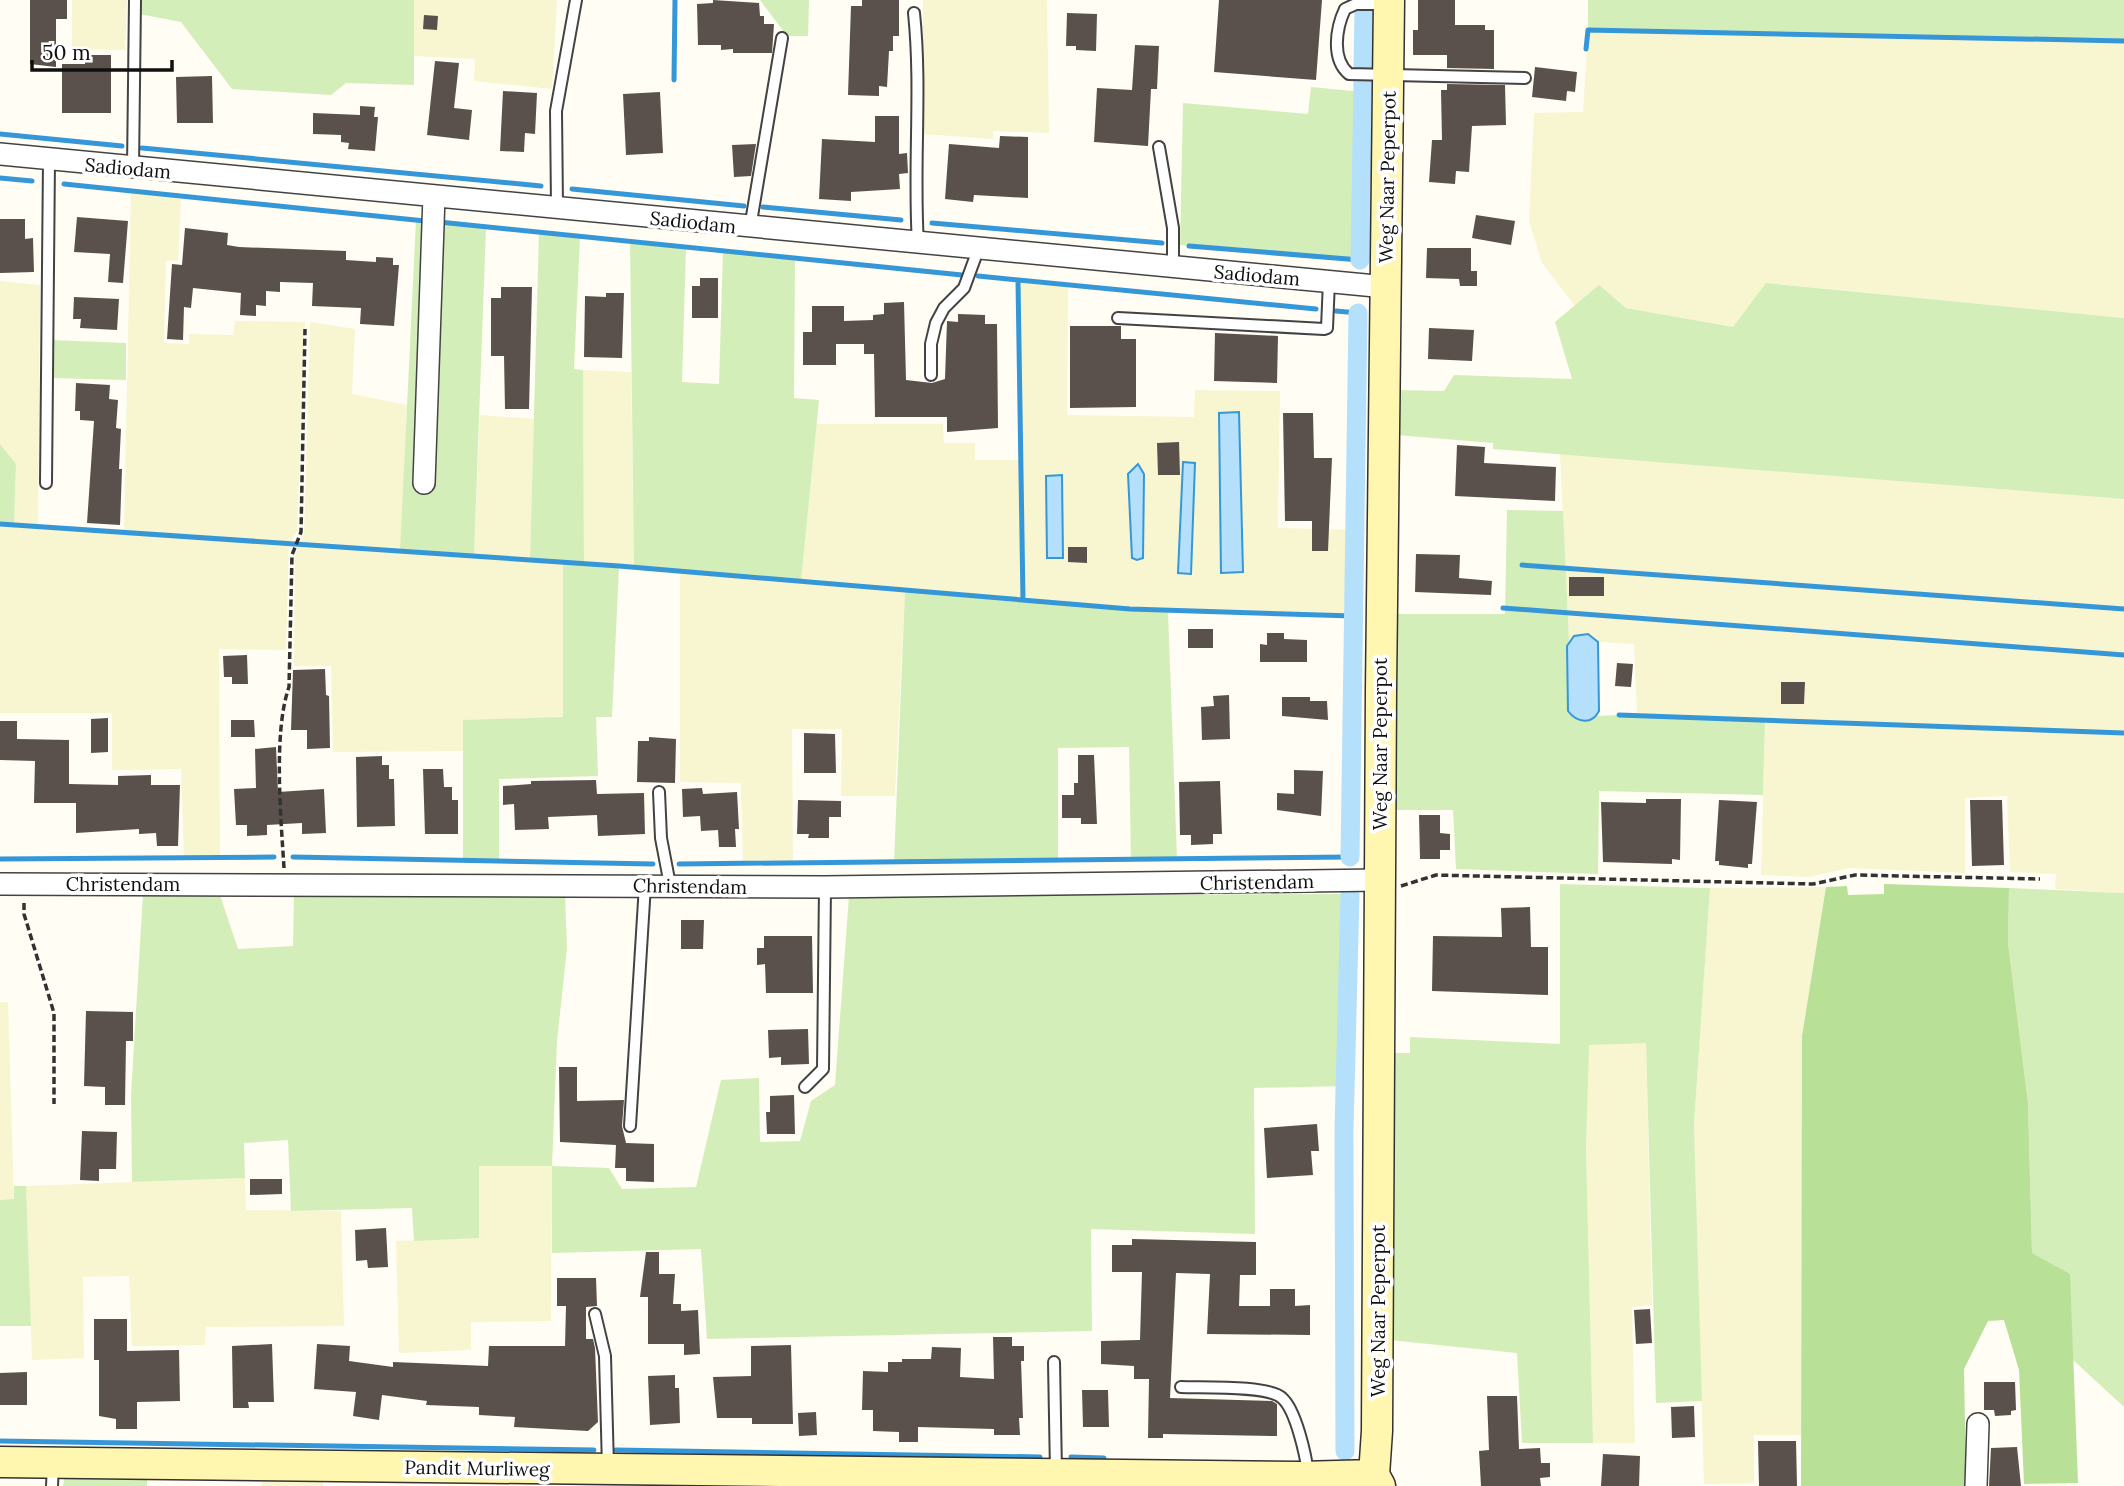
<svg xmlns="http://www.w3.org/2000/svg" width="2124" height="1486" viewBox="0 0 2124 1486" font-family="Lora,serif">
	<rect width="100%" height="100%" fill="#fffdf4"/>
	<path fill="#f8f5d1" d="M72,0H127L125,50L72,49Z
		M414,0H557L552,89L474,81L475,59L414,56Z
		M923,0H1047L1049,133L993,131V139L923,134Z
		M1588,30L2124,41V318L1767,283L1733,327L1626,308L1599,286L1575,306L1542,263L1529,221L1534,113L1583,112Z
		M131,191L181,196L178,261H166L164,343L189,344V334L233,335L235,321L305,322L297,531L289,544L286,650L219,649L220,858H184L181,769L112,770V713H0V524H14L16,464L0,444V281L40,285L38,526L124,532Z
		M1018,281L1068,286L1067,415L1194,417L1195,390L1280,391L1278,528L1354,530L1353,616L1130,609L905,590L895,796H841L842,729H792L793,863H743L741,783L680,782V571L801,581L816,424H943L944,443H975V460H1020Z
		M310,322L355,329L352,394L407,405L401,551L474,556L480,415L534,419L530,560L563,563V718L463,720V751L333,752L331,666H294L295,556L304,532Z
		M583,370L631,372L634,568L584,564Z
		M1560,453L2124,499V893L2055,889L2056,874L2010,872L2007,796L1965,798V873L1850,868L1809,877L1761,875L1765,721L1637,716L1634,644L1598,642L1588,634L1574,636L1569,641Z
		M1826,887L1802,1036L1801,1435H1754V1483L1704,1484L1694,1124L1710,888Z
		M0,1002H8L14,1200H0Z
		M1646,1042L1652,1305L1632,1307L1635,1443H1593L1586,1146L1588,1045Z
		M478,1166H552L551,1321L471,1322V1350L399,1353L396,1241L479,1238Z
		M245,1178L246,1210L341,1211L344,1326L206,1327L205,1345L132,1346L129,1276L83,1277L84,1358L32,1360L26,1186Z
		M262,1480L323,1481V1486H262Z"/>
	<path fill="#d4eeb9" d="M139,0H414V85L346,83L331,95L232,89L181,22L139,14Z
		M760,0H809L808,36H787Z
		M1588,0H2124V41L1588,30Z
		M1311,87L1363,92L1356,260L1180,245L1183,103L1308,114Z
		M416,220L486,227L474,556L400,551Z
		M539,232L580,236L574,369L583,370L584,564L619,566L612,717H596L598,776L499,779V861H463V720L563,717V563L530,560Z
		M630,241L686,247L682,382L719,384L723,251L795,258L794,398L819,400L801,581L634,568Z
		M1766,283L2124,318V499L1493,449V443L1396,435L1397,390L1444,391L1454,375L1572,379L1555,322L1599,285L1626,308L1733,327Z
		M53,340L126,343V380L52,378Z
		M0,444L16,464L14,525L0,524Z
		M1507,510L1563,511L1569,641L1567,646L1591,720L1596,716L1619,715L1765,720L1763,795L1599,791L1598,874L1456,869L1453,810H1393L1394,614H1505Z
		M905,590L1168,611L1177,859L1131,860L1129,747L1058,748V861L894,862Z
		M1560,884L1710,888L1694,1124L1702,1401L1656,1403L1646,1043L1589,1045L1586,1146L1593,1443H1522L1517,1353L1389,1340L1392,1053H1410V1037L1560,1044Z
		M2009,888L2124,893V1407L2073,1360L2069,1274L2032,1253L2028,1103L2008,943Z
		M294,893L565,894L567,948L557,1041L552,1166L609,1168L622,1189L696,1187L721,1080L759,1078L760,1142L800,1141L811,1101L835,1085L849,896L1350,894L1345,1086L1254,1088L1255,1234L1091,1229L1092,1331L707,1339L701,1249L552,1253V1166H479V1238L414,1241L412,1208L291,1211L288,1140L244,1143L245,1178L132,1182L131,1095L143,894L220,895L238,949L293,946Z
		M14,1186H26L31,1326H0V1200L14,1199Z
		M65,1473L147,1474V1486H63Z"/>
	<path fill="#b8e097" d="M1884,884L2009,888L2008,943L2028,1103L2032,1253L2070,1274L2078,1483L2024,1484L2019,1370L2004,1320L1988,1321L1964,1369L1966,1486H1801L1802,1036L1826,887L1847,886L1848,895L1884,894Z"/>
	<path fill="#b4e0fb" stroke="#3597d8" stroke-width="2" d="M1239,412L1243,572L1221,573L1219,413Z
		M1183,462L1195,463L1191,574L1178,573Z
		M1138,464L1144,474L1143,558L1137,560L1132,558L1128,474Z
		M1062,475L1063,558H1047L1046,476Z
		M1588,634L1598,642L1599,711C1592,725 1577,723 1568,711L1567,646L1574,636Z"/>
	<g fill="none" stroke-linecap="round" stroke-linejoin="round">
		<path stroke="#3597d8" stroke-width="5" d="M1586,49L1588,30L2124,41
			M674,80L675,0
			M0,134L122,146
			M142,148L541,186
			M0,178L32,181
			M64,184L425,221
			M572,189L744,206
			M763,207L901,220
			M439,222L962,275
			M932,223L1162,243
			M1189,246L1360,260
			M978,276L1316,309
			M1018,281L1023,600
			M1336,311L1358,313
			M0,524L619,566L1130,609L1353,616
			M1522,565L2124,609
			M1503,608L2124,655
			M1619,715L2124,733
			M293,857L653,864
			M0,859L274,857
			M679,864L1350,857
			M0,1441L594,1450
			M616,1450L1040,1457
			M1071,1457L1104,1458"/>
		<path stroke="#b4e0fb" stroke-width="19" d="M1363,71L1364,9
			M1360,260L1363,81
			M1350,857L1358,313
			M1345,1451L1344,1130L1350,894"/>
	</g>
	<path fill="#5a514c" d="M30,0H67V19H56V67L30,64Z
		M713,0L759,3L760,16H764V24H774L772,53H733V49L721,50V45H698L697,4L713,3Z
		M862,0H899V36H893V51H889L887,87L879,86V96L848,95L851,6H862Z
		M1219,0H1322L1316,80L1214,72Z
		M1418,0H1455V25H1485V30H1494V69L1447,68V55H1413V30H1418Z
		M1067,13L1097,14L1096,51L1076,50V46H1066Z
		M424,15L438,16L437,30L423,29Z
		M1135,45L1159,46L1157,89H1151L1148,146L1094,142L1097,88L1132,90Z
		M85,55H111V113H62V64H85Z
		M435,61L459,63L454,108L472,110L469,140L427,135Z
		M1535,67L1577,72L1575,92L1567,91L1566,101L1532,97Z
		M212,76L213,123H177L176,77Z
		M1447,84L1505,85L1506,125L1472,126L1469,172L1456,171L1455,184L1429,182L1432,140H1442L1441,90H1447Z
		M503,91L537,93L535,134L525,133L524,152L500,151Z
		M660,92L663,153L626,155L623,94Z
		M360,106L375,107L374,117H378L375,151L348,149L349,143L341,142V135L313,134V113L360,115Z
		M875,116H899V154L907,153L908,173L899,174L900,189L851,192V201L819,199L822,139L875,142Z
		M1000,136L1028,137V198L974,195L973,202L945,199L949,144L999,148Z
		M756,144L751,176L734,177L732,145Z
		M1476,215L1515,221L1511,245L1472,238Z
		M77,217L128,221L123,283L108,282L110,254L74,252Z
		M0,219H25V239L33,238L34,272L0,273Z
		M185,228L228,233L227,245L239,247L346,251V260L376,262V257L393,258V265H399L394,326L360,324L361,308L312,306L313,283L280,282V292L266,291V306L256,305V316L240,315L241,293L193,288L191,308L184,307L183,340L167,339L172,264L182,265Z
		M1427,248H1471V271H1477V286H1460L1459,279L1426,278Z
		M700,278H718V318H692V286H700Z
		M501,287H532L529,409H505L504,356H491V298H501Z
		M606,293H624L622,358L584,357L585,296L606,297Z
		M74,297L119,299L117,330L80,328L81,319H73Z
		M904,302L906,380L932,383L945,379L947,321L958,322V314L985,315V324H997L998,428L947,432V417H875L874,354H864V344H836V365H803V332H812V306H844V321L873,320V315L884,314V303Z
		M1070,326H1121V339H1136V407L1070,408Z
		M1429,328L1474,330L1472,361L1428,359Z
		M1215,333L1278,336L1277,383L1214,381Z
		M76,383L110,385L109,399L118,400L116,428L121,429L119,469H122L120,525L87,523L94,421L80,420V411H75Z
		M1283,413H1313L1314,458H1332L1328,551H1312V521H1285Z
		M1179,442L1180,475H1158L1157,443Z
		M1457,445L1485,447L1484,463L1556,467L1555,501L1455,496Z
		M1068,547H1087V563L1068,562Z
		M1416,554L1460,555L1459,578L1492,581L1491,595L1415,592Z
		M1569,577H1604V596H1569Z
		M1188,629H1213V648H1188Z
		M1267,633H1284V639L1307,640V662H1260V644L1267,645Z
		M247,655L248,684H232V677H224L223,656Z
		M1617,663L1633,664L1631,687L1615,686Z
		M325,669L326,695L329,696L330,748L307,749V730H291L293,670Z
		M1781,682H1805L1804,704H1781Z
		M1229,695L1230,739L1202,740L1201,707L1214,706L1213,696Z
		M1282,697H1310V701H1327L1328,720L1282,716Z
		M108,718V752L91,753V719Z
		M231,720H254L255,737H231Z
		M0,721H17V739L69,740V784L118,785V776L151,775V785H180L178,846H157L156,833L139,834V829L76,833V803H34L35,761L0,760Z
		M804,733L835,734L836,773H804Z
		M649,737L676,739L675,783L637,782L638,741H649Z
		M276,747L278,792L324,789L326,833L302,834V823L267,825V835L247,836V825H236L234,789L256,788L255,749Z
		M1078,755H1094L1097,824H1081V818H1062V795H1074V783H1078Z
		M382,756V765H389V779H394L395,826L357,827L356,757Z
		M423,769H443L444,787H452V800H458V834H425Z
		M1294,770L1323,771L1321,816L1277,810V793L1294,794Z
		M596,780L597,794L644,793L645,834L598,836L597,815L548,817L549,829L515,830L514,804L503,805V786L531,784V781Z
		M1220,781L1222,834H1213V844L1191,845V835H1180L1179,782Z
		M702,788L703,794L737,792L739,829H735L736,847H719L718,830L701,831L700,816L683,817L682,789Z
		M1646,799H1681L1680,860L1672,859V864L1603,862L1601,802L1646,803Z
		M798,800L841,801V817H829V838H808L809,834H797Z
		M1719,800L1757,802L1752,864H1748V868L1719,865V861H1715Z
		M1970,800H2002L2004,865L1972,866Z
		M1419,815H1440V833L1450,834V850H1440V859H1420Z
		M1530,907L1531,947H1548V995L1432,991L1433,936L1502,937L1501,908Z
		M681,920H704L703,949H681Z
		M764,936H812L813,993H766L765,964L757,965V948H764Z
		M86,1011L133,1012V1041H126L125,1105H105V1087L84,1086Z
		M808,1029L809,1064L781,1065V1057L769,1058L768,1030Z
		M559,1067H577V1101L624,1100L622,1126L626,1143L654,1144V1182L626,1181V1168H615L616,1145L560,1142Z
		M794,1095L795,1134H767L766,1112H770V1096Z
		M1317,1124L1319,1151H1311L1313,1175L1267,1178L1264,1128Z
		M82,1131L117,1132L116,1169H99V1181L80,1180Z
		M250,1179H282V1194L250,1195Z
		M386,1228L388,1267L368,1268L367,1260L356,1261L355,1230Z
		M1132,1239L1256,1242V1275H1240L1239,1306H1270V1289H1295V1306L1310,1305V1335L1207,1334L1210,1274L1176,1273L1170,1398L1272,1401L1277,1404V1436L1163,1434V1438H1148L1149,1379H1134V1366L1101,1364V1341L1140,1340L1142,1272H1112V1245H1132Z
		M646,1252H659V1274H675L673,1304H681V1311L698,1310L700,1354L684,1355V1344H648V1297H640Z
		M557,1278H596L597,1306L586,1307V1339H593L595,1348L598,1422L588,1431L514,1427L515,1417L479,1415V1407L426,1405L427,1401L382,1395L379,1420L353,1416L356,1392L314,1389L317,1344L350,1346L349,1361L393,1367V1362L488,1366L489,1346H565L566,1306H557Z
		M1650,1309L1652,1343L1636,1344L1634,1310Z
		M94,1319H127V1351L179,1350L180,1401L137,1402V1429H116V1419L99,1416V1360H94Z
		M993,1337H1012V1346H1024V1361H1021L1023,1418H1019L1020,1435H994V1429L918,1427V1442H899V1432L873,1431V1410H862L863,1371L888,1372V1362H902V1359H931L932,1347L961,1348L960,1377L994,1379Z
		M272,1344L274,1402H248L249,1408H233L232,1346Z
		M791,1345L793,1424H752V1418H717L713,1377L751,1376V1346Z
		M27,1372V1405H0V1373Z
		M675,1375V1388H679L680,1423L650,1425L648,1376Z
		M1984,1382H2015L2016,1410L2011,1411V1415L1995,1416L1994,1410H1984Z
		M1082,1390H1108L1109,1427H1083Z
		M1487,1396H1517L1519,1449L1540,1448L1541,1463H1550V1477L1540,1478L1541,1486H1481L1479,1451L1489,1450Z
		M1694,1406L1695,1437L1672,1438L1671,1407Z
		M816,1412L817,1435L799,1436L798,1413Z
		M1758,1441H1796L1797,1486H1759Z
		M2017,1447L2021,1486H1989L1991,1448Z
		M1603,1454L1640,1456L1639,1486H1601Z"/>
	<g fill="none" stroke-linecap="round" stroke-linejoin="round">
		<g stroke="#434343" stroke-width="14">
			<path id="lane" d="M1386,4H1356L1345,9C1336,28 1331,59 1349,74L1525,78
				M914,13C922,90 913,167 918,244
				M1159,147L1173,228V267
				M133,168L135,0
				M557,206L556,111L576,0
				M750,228L782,38
				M1118,318L1324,329L1327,328L1329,281
				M931,375V344L936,323L944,308L964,288L978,250
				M46,483L49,160
				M659,792L661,838L670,885
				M805,1087L823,1069L825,887
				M630,1126L645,885
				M595,1314L605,1356L608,1467
				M1054,1362L1056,1472
				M1181,1387C1202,1388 1268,1385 1282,1398C1296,1410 1306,1456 1308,1474
				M52,1486L53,1464"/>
		</g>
		<g stroke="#434343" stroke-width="24">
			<path id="street" d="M0,154L1386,287
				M424,483L434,196
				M0,884L825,887L1379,880
				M1976,1486L1978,1424"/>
		</g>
		<g stroke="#323232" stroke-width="33">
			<path id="secondary" d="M0,1462L1300,1477L1374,1475
				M1380,1486L1374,1475L1377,1431L1381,690L1389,0"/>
		</g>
		<path stroke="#323232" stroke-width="3.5" stroke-dasharray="7 3.5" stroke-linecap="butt" d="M284,868C281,819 273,732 289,687L292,555L301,532L305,329
			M1401,886L1436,875L1813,884L1855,875L2040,879
			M24,903V914L54,1013V1104"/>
		<use href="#lane" stroke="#fff" stroke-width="10"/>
		<use href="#street" stroke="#fff" stroke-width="21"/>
		<use href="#secondary" stroke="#fff6af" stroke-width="30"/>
	</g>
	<g text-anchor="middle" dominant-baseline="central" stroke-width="7" stroke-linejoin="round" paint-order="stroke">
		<g font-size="19" fill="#101010" stroke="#fff">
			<text transform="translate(128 168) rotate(5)">Sadiodam</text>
			<text transform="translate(1387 177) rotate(-89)">Weg Naar Peperpot</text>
			<text transform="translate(693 222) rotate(6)">Sadiodam</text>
			<text transform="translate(1257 275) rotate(5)">Sadiodam</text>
			<text transform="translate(1380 744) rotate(-90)">Weg Naar Peperpot</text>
			<text transform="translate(1257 882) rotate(-1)">Christendam</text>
			<text x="123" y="884">Christendam</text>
			<text transform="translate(690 886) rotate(1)">Christendam</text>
			<text transform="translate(1378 1311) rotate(-90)">Weg Naar Peperpot</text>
			<text transform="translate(477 1468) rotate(1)">Pandit Murliweg</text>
		</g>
	</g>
	<path d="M32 60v10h140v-10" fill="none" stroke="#101010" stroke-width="3.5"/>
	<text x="42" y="60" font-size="21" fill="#101010" stroke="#ffffff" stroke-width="5" paint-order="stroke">50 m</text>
</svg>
